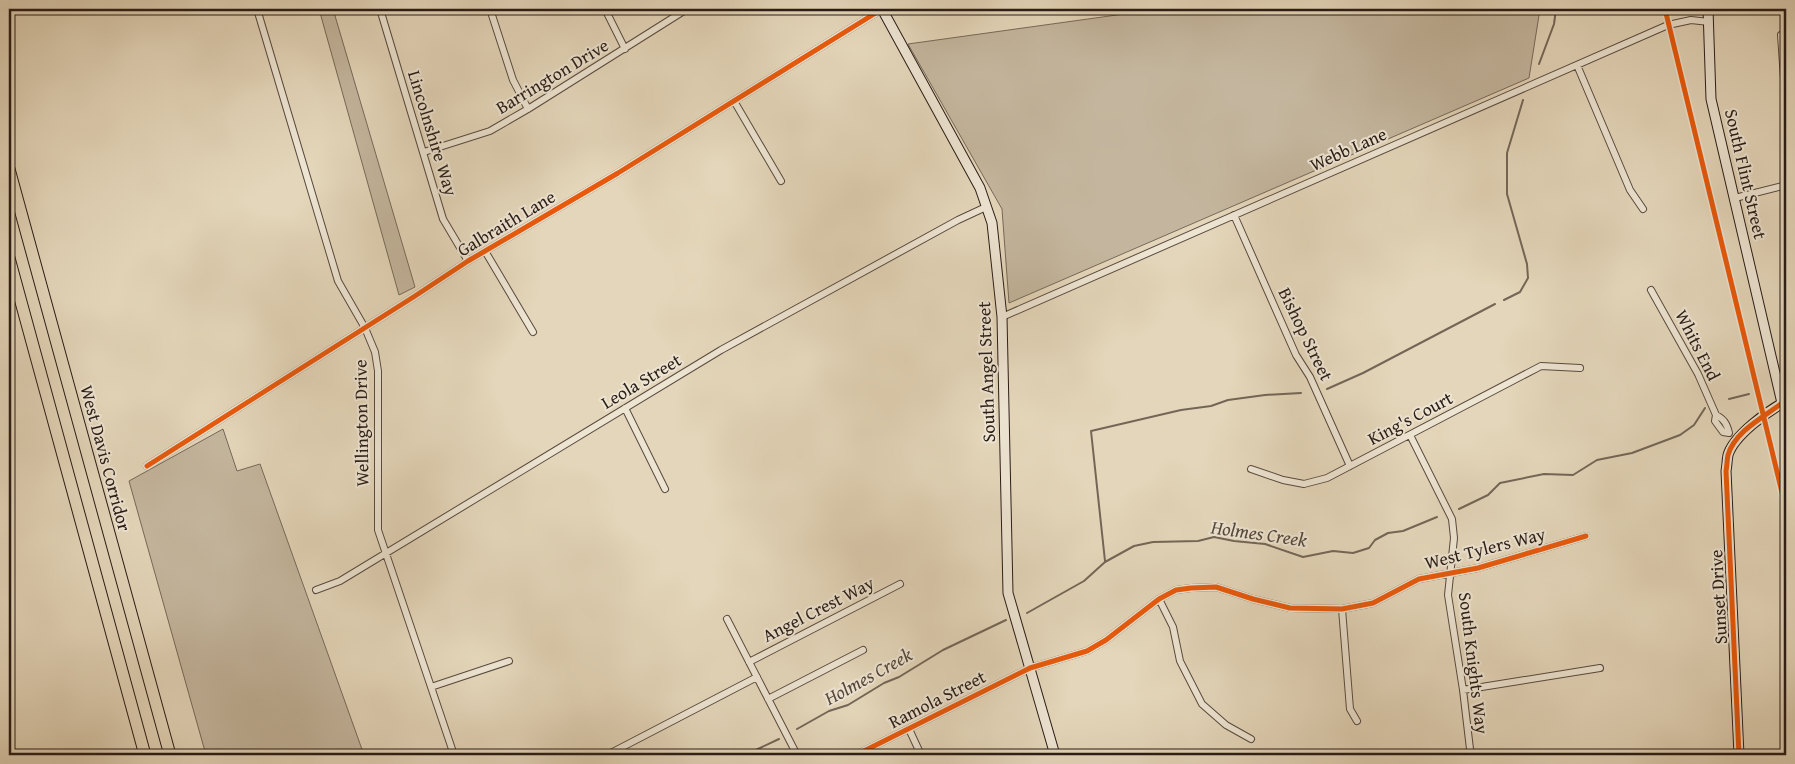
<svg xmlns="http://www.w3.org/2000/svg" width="1795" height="764" viewBox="0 0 1795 764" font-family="'Gentium Book Plus',serif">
	<rect width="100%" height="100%" fill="#e4d6ba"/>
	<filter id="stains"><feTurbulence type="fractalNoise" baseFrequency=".004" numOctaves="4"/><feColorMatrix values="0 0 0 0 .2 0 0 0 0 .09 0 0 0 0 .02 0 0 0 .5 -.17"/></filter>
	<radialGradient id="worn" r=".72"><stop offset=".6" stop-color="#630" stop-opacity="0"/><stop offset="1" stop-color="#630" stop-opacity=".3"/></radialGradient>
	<path fill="#c4b69e" stroke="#76695a" d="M319,9H333L415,287L399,295Z
		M1160,9H1540L1529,78L1009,303L1002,209L908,44Z
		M223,429L237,471L260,464L364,755H206L129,481Z"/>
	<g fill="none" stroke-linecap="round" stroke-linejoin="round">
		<path stroke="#736657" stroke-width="2" d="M1539,64L1554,24L1556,9
			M1504,300L1520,292L1528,278L1527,264L1507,194V153L1523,100
			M1327,389L1363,373L1495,304
			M1729,399L1749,394
			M1459,509L1488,495L1500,483L1544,474L1573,475L1597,460L1632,453L1680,435L1694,425L1705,408
			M1105,561L1091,431L1181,410L1211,406L1228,400L1265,395L1301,393
			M1027,613L1084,581L1105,562L1134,546L1153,542L1198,541L1214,537L1234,541L1265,544L1303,557L1333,551L1353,553L1369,548L1375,540L1388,533L1403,531L1437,517
			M797,729L829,711L848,705L884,683L899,677L943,650L1006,620
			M745,755L779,739"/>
		<g stroke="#584a3f" stroke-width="8">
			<path id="street" d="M257,9L338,281L365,328L375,352L378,371V530L454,755
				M380,9L443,219L468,261
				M490,9L513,80L528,109
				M605,9L625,49
				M1781,35L1786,108
				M1577,65L1630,190L1643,209
				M734,101L781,181
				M424,152L490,131L528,109L687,9
				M1735,198L1786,185
				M1234,215L1296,355L1310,377L1350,466
				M485,251L533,332
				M1651,290L1698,374L1716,415L1715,421L1723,432L1729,433C1727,424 1724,419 1716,415
				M1002,317L1668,25L1691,20L1709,22
				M625,408L665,489
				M1410,435L1452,519L1454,538L1448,595L1463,690L1470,749L1473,755
				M147,466L415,296L468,261L618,173L882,9
				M1251,469L1283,480L1304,484L1327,478L1541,366L1580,368
				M316,590L340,581L721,350L958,220L986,207
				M1159,599L1173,627L1180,661L1202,704L1226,725L1251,739
				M1342,609L1350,709L1357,721
				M727,619L797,755
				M749,662L900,584
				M431,687L509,661
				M1463,690L1600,668
				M768,699L863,650
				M909,729L921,755
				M607,755L757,677
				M856,755L1030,668L1087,651L1106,640L1159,599L1176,590L1191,588L1216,587L1253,599L1290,608L1342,609L1373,603L1419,579L1478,568L1586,536"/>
		</g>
		<g stroke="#291c16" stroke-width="11">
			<path id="secondary" d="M882,9L980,188L992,223L1002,317L1008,593L1055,755
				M1708,9L1711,99L1782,403
				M1739,755L1726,471C1727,466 1727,460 1728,455C1734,435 1768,411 1786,401"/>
		</g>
		<g stroke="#291c16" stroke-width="13">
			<path id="highway" d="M9,169L170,755
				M9,258L145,755"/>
		</g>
		<use href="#street" stroke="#ede4d2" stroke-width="6"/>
		<use href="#secondary" stroke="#ede4d2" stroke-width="9"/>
		<use href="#highway" stroke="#e4d6ba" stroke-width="11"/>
		<g stroke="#ede4d2" stroke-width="8">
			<path id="cycleway" d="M1665,9L1786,509
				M147,466L415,296L468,261L618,173L882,9
				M856,755L1030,668L1087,651L1106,640L1159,599L1176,590L1191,588L1216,587L1253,599L1290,608L1342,609L1373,603L1419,579L1478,568L1586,536
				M1739,755L1726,471C1727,466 1727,460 1728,455C1735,431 1764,417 1782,403"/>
		</g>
		<use href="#cycleway" stroke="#e8590c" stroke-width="5"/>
	</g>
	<g text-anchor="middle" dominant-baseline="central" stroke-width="4" stroke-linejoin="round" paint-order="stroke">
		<g font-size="18" fill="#291c16" stroke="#ede4d2">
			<text transform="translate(552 76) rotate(-31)">Barrington Drive</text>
			<text transform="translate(433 133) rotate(73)">Lincolnshire Way</text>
			<text transform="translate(1348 149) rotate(-24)">Webb Lane</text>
			<text transform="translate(1746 174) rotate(77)">South Flint Street</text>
			<text transform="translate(506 223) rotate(-31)">Galbraith Lane</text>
			<text transform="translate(1306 334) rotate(64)">Bishop Street</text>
			<text transform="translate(1698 345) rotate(63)">Whits End</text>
			<text transform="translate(986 372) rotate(-92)">South Angel Street</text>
			<text transform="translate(641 381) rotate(-31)">Leola Street</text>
			<text transform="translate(1410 418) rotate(-28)">King's Court</text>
			<text transform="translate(361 423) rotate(-91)">Wellington Drive</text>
			<text transform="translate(106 458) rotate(75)">West Davis Corridor</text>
			<text transform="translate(1485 548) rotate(-14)">West Tylers Way</text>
			<text transform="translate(1718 597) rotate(-93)">Sunset Drive</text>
			<text transform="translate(818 609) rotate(-27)">Angel Crest Way</text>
			<text transform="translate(1474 663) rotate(83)">South Knights Way</text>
			<text transform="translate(937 699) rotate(-27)">Ramola Street</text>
		</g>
		<g font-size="19" font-style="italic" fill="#54473c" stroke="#ede4d2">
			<text transform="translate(1259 533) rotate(8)">Holmes Creek</text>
			<text transform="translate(868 676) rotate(-29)">Holmes Creek</text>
		</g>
	</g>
	<rect width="1795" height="764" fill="none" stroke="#e4d6ba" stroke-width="30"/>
	<rect x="10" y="10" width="1775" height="744" fill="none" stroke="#291c16" stroke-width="2.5"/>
	<rect x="15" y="15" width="1765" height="734" fill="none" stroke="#291c16"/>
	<rect width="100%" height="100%" filter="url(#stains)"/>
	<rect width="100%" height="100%" fill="url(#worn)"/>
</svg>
